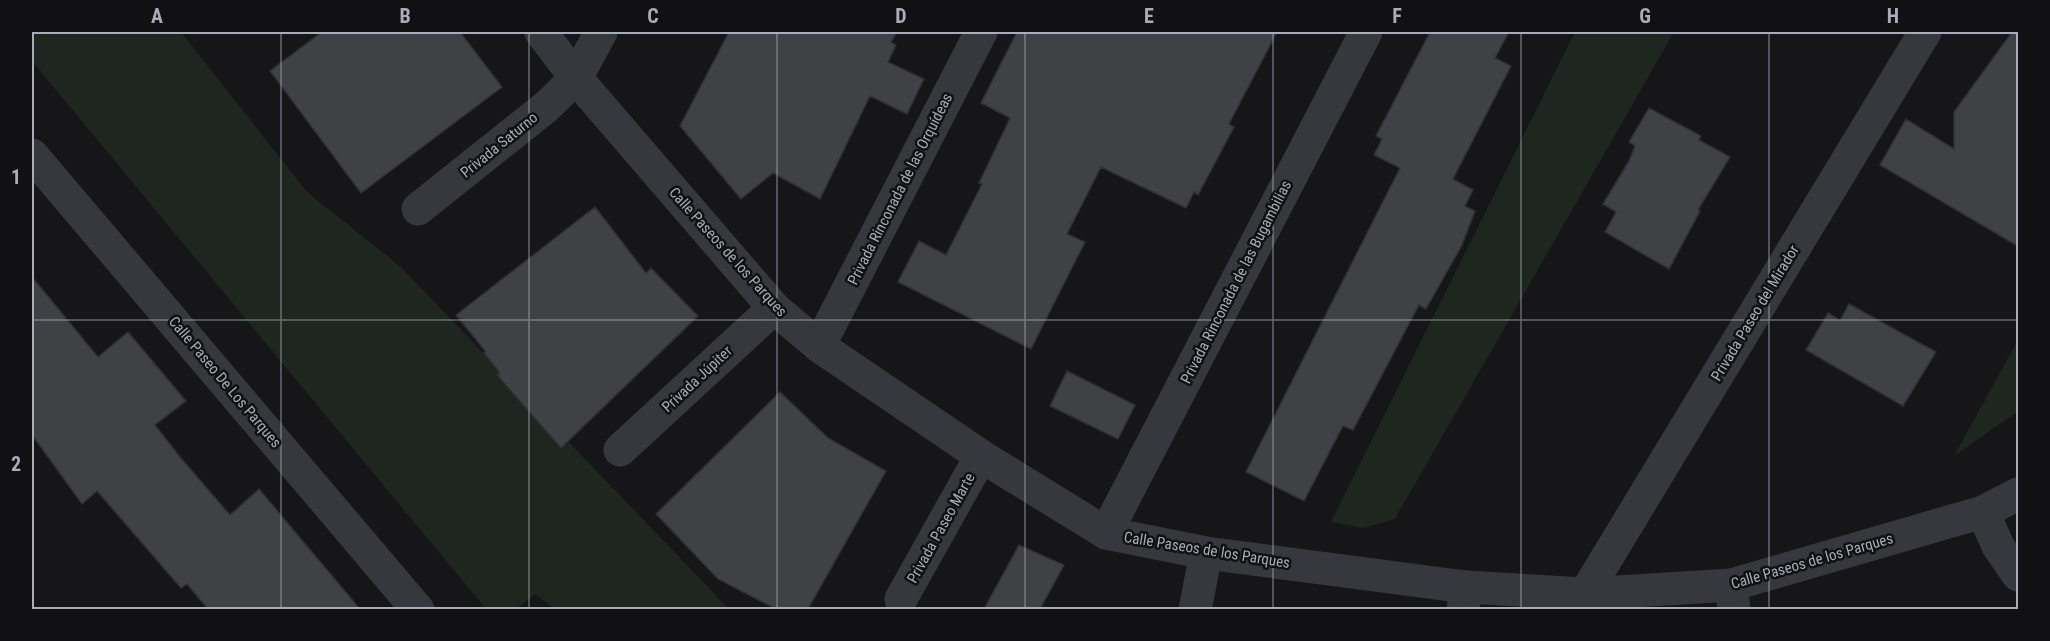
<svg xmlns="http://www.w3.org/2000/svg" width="2050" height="641" viewBox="0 0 2050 641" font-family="'Roboto Condensed',sans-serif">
	<rect width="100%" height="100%" fill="#161618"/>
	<path fill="#1e261f" d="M32,32H181L307,192L401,267L729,609H555L535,594L516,609H486L32,61Z
		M1575,32H1674L1395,519L1363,528L1331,522Z
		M2018,340V411L1954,456Z"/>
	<path fill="#404145" stroke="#303034" stroke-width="1.5" d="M322,32H460L502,87L361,193L270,71Z
		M729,32H897L891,42L896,45L888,62L924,79L907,114L870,96L820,199L773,173L741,199L680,126Z
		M1017,32H1277L1229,124L1234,127L1198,195L1194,192L1186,208L1101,167L1067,234L1085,242L1031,349L898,282L919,241L946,255L982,184L979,183L1010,118L981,103Z
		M1430,32H1509L1495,58L1511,66L1453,179L1473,190L1465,206L1475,211L1462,245L1426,309L1419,305L1353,430L1343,426L1304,501L1246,472L1400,168L1374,155L1382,139L1376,136Z
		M2012,32H2019V247L1880,165L1906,119L1954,149V112Z
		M1649,108L1701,136L1699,140L1730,157L1698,210L1700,211L1669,269L1605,232L1616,212L1603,204L1629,161L1635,146L1629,142Z
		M595,207L646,273L651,268L698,316L561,448L497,375L500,373L484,353L486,352L456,315Z
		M32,277L98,357L128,332L186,401L155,425L180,457L230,515L259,489L360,609H208L187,584L181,588L97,491L82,504L32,435Z
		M1849,304L1936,352L1903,406L1806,350L1828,313L1840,320Z
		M1067,371L1135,405L1118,439L1050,406Z
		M780,392L828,438L886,471L808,609H776L718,579L656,514Z
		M1019,545L1064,565L1040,609H984Z"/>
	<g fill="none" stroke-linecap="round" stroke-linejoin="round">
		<path stroke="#37383d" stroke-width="33" d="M32,155L418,610
			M418,209L546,107L576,78L601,32
			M819,346L981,32
			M620,450L774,308
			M1983,512L1998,546L2018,575
			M1106,533L1366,32
			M1731,585L1734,610
			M1585,594L1925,32
			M901,599L981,456
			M1195,610L1206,553
			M1463,610L1466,587"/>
		<path stroke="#37383d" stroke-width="33" d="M541,32L576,78L774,308L819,346L981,456L1106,533L1206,553L1466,587L1585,594L1731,585L1983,512L2018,494"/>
	</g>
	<path fill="none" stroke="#a8adb8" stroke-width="1.5" stroke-opacity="0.55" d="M281,32V610M529,32V610M777,32V610M1025,32V610M1273,32V610M1521,32V610M1769,32V610M32,320H2018"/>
	<g text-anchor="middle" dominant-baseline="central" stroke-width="5" stroke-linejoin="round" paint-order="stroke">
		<g font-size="15" fill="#a8adb8" stroke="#111113">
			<text transform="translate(499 145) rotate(-39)">Privada Saturno</text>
			<text transform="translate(900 189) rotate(-63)">Privada Rinconada de las Orquídeas</text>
			<text transform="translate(728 252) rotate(48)">Calle Paseos de los Parques</text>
			<text transform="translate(1236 282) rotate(-63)">Privada Rinconada de las Bugambilias</text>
			<text transform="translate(1755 313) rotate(-59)">Privada Paseo del Mirador</text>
			<text transform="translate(697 379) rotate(-43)">Privada Júpiter</text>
			<text transform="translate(225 382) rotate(50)">Calle Paseo De Los Parques</text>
			<text transform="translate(941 528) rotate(-61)">Privada Paseo Marte</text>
			<text transform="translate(1207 550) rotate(9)">Calle Paseos de los Parques</text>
			<text transform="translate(1812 561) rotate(-16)">Calle Paseos de los Parques</text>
		</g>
	</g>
	<rect width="2050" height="641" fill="none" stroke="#111113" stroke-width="66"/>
	<rect x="33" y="33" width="1984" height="575" fill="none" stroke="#a8adb8" stroke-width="2"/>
	<g font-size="20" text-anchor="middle" font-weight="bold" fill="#a8adb8">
		<text x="157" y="23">A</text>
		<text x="405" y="23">B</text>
		<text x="653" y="23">C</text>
		<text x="901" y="23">D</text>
		<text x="1149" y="23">E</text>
		<text x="1397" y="23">F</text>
		<text x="1645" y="23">G</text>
		<text x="1893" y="23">H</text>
		<text x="16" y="184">1</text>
		<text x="16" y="471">2</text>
	</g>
</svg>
